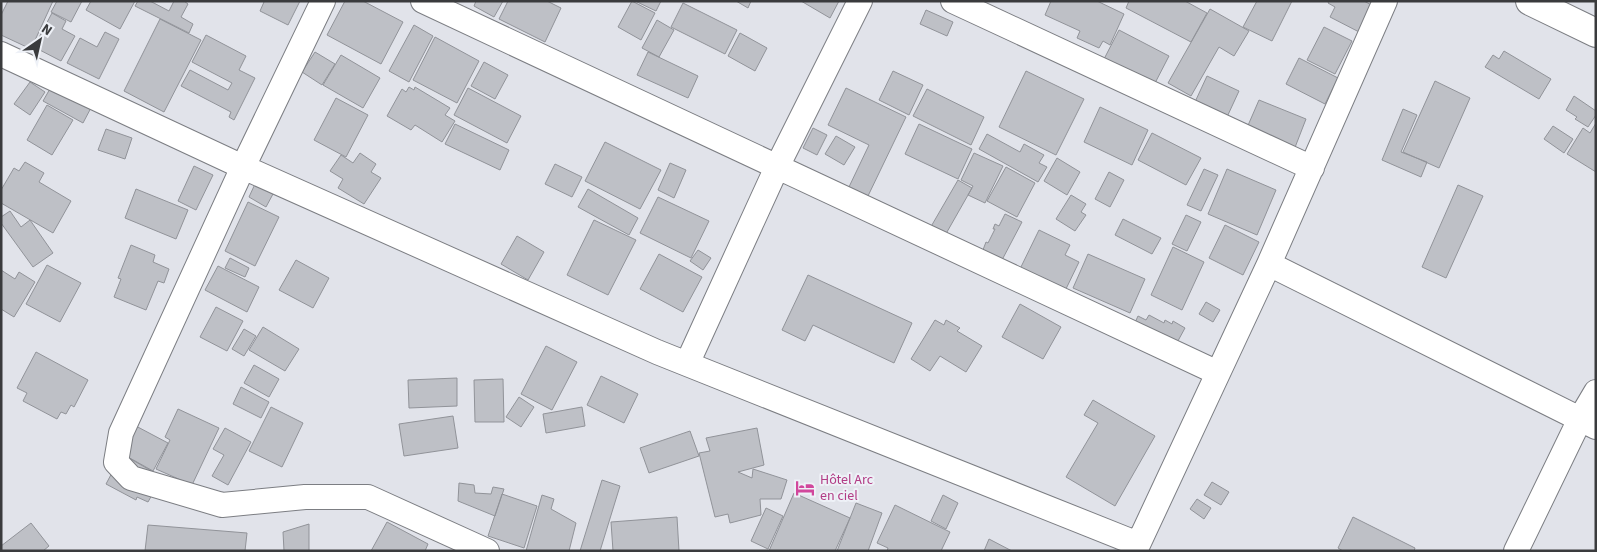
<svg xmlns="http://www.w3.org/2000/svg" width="1597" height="552" viewBox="0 0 1597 552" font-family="'Source Sans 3',sans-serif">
	<rect width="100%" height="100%" fill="#e1e3ea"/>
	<path fill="#bec0c6" stroke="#919399" d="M8,1H53L31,49L1,35V15Z
		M57,1H82L71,22L51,12Z
		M91,1H135L120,29L86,10Z
		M138,1H150L169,11L174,1H184L188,4L181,17L193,24L189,33L135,6Z
		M262,1H300L288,25L260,11L264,2Z
		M345,1H363L403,22L381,64L327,35Z
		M476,1H503L494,17L474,6Z
		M508,1H547L561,8L545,42L499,19Z
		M632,1L655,13L641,40L618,27Z
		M635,1H661L656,11Z
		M736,1H751L748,8Z
		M801,1H839L830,18Z
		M1051,1H1097L1124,14L1110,45L1103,41L1099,48L1077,38L1080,31L1045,15Z
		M1129,1H1185L1207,13L1191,42L1126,8Z
		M1257,1H1292L1272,41L1243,27Z
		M1329,1H1364L1377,8L1363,34L1330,17L1335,7L1328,3Z
		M683,3L737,30L725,54L671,27Z
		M1210,9L1249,31L1234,56L1219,47L1191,96L1168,83Z
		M926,10L953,22L947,36L920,24Z
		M52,13L66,21L62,29L75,36L61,61L34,47Z
		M160,19L201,40L164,112L124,91Z
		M657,20L674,30L659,57L642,48Z
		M414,25L433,36L409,82L389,71Z
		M1324,27L1352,41L1335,74L1307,60Z
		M1119,30L1169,56L1153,87L1103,61Z
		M105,32L119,39L99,79L67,63L80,38L97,47Z
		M740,33L767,48L755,71L728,56Z
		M206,35L246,56L239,70L255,78L234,120L229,117L231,112L181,86L190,70L228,90L232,83L192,62Z
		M435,37L479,61L457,103L413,80Z
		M1504,51L1551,79L1539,99L1485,67L1493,55L1499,59Z
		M315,52L335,64L322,85L302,72Z
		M648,52L698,76L688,98L637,75Z
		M341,55L380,78L363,108L323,85Z
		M1299,58L1338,78L1325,104L1286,84Z
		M484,62L508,75L495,99L471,86Z
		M893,71L923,85L909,115L879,100Z
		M1026,71L1084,99L1056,155L999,127Z
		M1207,76L1239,91L1227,117L1195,102Z
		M1435,81L1470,98L1439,168L1403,152Z
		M30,82L45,92L30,115L14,104Z
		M51,87L93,104L83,123L43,101Z
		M409,87L414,90L415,87L450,108L445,115L455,121L442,142L415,125L411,130L387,116L402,89L406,92Z
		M468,88L521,116L507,143L454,115Z
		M846,88L906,117L867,198L848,189L869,145L828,125Z
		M927,89L984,117L971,145L913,116Z
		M1574,96L1596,111V115L1588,127L1575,119L1577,117L1566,110Z
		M336,98L368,115L346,157L314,140Z
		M1259,100L1306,119L1294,150L1246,130Z
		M47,105L73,120L52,155L27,140Z
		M1100,107L1148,130L1132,165L1084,142Z
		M1403,109L1417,115L1401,152L1427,162L1421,177L1382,160Z
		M1596,123V172L1567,154L1583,128L1590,133Z
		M455,124L509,150L500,170L445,144Z
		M919,124L972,149L958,179L905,154Z
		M1553,126L1573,139L1564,153L1544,139Z
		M813,128L827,135L817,155L803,148Z
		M106,129L132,138L125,159L98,150Z
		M1152,133L1201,158L1186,185L1138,160Z
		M987,134L1020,152L1024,144L1044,155L1039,163L1047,167L1038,182L979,149Z
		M836,136L855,147L844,165L825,154Z
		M605,142L661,170L640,209L585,181Z
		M360,153L376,164L371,172L381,178L364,204L338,188L343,179L330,171L341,155L353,163Z
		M974,153L1003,166L985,203L968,195L973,186L961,180Z
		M1057,158L1080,172L1067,195L1044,181Z
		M25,162L44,173L39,182L71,201L53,233L1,203V190L14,168L19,171Z
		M670,163L686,170L674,198L658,190Z
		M555,164L582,177L572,197L545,184Z
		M194,166L213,175L196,210L178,201Z
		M1006,167L1035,183L1017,217L987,201Z
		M1204,169L1218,175L1201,211L1187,205Z
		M1227,169L1276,190L1257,235L1208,214Z
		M1109,172L1124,180L1110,207L1095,199Z
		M958,180L972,188L943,239L929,230Z
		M255,184L273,194L266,207L249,197Z
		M1458,185L1483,196L1446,278L1422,267Z
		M136,189L188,210L176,239L125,218Z
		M588,189L638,218L629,235L578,207Z
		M1071,195L1086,204L1081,212L1086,215L1075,231L1056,219Z
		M658,197L709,221L691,258L640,233Z
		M248,202L279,217L255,266L225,251Z
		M10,211L21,227L30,220L53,253L33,267L1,223V217Z
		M1005,214L1022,222L1002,260L981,255L986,242L988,243L995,229H993L995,224L999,226Z
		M1186,215L1201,222L1187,251L1172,244Z
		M1123,219L1161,238L1152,254L1115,235Z
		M594,220L636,240L608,295L567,275Z
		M1225,225L1259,242L1243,275L1209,258Z
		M1039,230L1070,245L1065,255L1079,262L1064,293L1019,271Z
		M517,236L544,252L528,280L501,264Z
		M131,245L155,255L153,262L169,269L164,283L158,281L146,310L114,297L121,279L118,278Z
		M1173,247L1204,262L1182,310L1151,295Z
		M698,250L711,258L703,270L690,261Z
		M659,254L702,277L683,312L640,289Z
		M1088,254L1145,279L1130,313L1073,288Z
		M230,258L249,268L245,277L225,268Z
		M296,260L329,278L313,308L279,290Z
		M47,265L81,283L60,322L26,304Z
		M218,266L259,287L247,312L205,290Z
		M1,270L15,279L19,272L35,282L14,317L1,309Z
		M808,275L912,323L894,363L813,325L805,341L782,330Z
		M1206,302L1220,310L1213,322L1199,314Z
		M1020,304L1061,327L1043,359L1002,337Z
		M216,307L243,321L227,351L200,337Z
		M1149,315L1164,323L1165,320L1172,324L1173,321L1185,328L1173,350L1133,327L1138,316L1146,320Z
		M935,320L944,325L946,320L960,328L957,331L982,346L966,372L940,356L930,371L911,359Z
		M263,327L299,349L285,371L249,350Z
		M244,329L256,336L244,356L232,349Z
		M546,346L577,362L552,410L521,394Z
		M36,352L88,380L74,407L71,405L66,414L61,412L57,419L23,401L27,393L17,388Z
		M254,365L279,379L269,397L244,383Z
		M601,376L638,394L624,423L587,405Z
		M457,378V406L409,408L408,380Z
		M503,379L504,422H475L474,380Z
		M241,387L269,402L261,418L233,404Z
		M519,397L534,407L521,427L506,417Z
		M1093,400L1155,436L1115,506L1066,477L1098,423L1084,415Z
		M271,407L303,423L282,467L249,451Z
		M582,407L585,426L546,433L543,414Z
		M178,409L219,428L192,485L156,469L170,440L165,437Z
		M453,416L458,448L404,456L399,424Z
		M134,425L168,443L153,471L119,452Z
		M225,428L251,442L228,485L212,476L224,455L213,449Z
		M757,428L764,465L738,472L752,478L753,469L787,480L781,499H760L761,515L730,523L728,514L715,517L699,453L710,451L706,438Z
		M690,431L699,456L649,473L640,448Z
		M122,454L162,477L148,502L137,497L136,500L106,484Z
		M602,480L620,486L600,551H580Z
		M1212,482L1229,492L1221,505L1204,495Z
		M459,483L474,485L475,493L491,494L493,487L504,489L495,516L458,501Z
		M794,493L850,518L835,551H769Z
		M502,494L537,506L524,548L488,536Z
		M542,495L554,499L551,509L576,523L569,551H526Z
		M943,495L958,503L946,529L931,521Z
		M1197,499L1211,508L1204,519L1190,509Z
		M856,503L882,513L868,551H837Z
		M895,505L950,532L941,551H887L888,548L877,543Z
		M766,508L783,516L768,549L751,541Z
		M677,517L679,551H613L611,522Z
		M1353,517L1415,548L1414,551H1343L1338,548Z
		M387,522L428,544L425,551H371Z
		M31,523L49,546L43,551H1V546Z
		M309,524V551H284L283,532Z
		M148,525L247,533L245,551H145Z
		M989,539L1012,551H984Z"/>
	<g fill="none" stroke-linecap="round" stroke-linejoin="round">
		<g stroke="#7c7e83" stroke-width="26">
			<path id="street" d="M323,1L243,167L121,433L116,462L131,478L222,505L305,497H368L487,551
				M423,1L1218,373
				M953,1L1312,168
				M1,54L243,167L657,352L1138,544
				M1269,264L1596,427
				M687,364L777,167L860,1
				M1135,551L1269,264L1385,1
				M1516,551L1580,419L1596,392"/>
		</g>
		<g stroke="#7c7e83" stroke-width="30">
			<path id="primary" d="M1530,1L1596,33"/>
		</g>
		<use href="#street" stroke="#fff" stroke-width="24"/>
		<use href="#primary" stroke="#fff" stroke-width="28"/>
	</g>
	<defs>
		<g id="hotel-bare" transform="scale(1.5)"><path d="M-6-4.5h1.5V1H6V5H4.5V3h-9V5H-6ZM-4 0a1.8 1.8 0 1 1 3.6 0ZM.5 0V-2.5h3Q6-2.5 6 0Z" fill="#d1479c" stroke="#eef1f7" stroke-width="2.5" paint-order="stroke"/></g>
	</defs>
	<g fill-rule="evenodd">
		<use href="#hotel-bare" x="805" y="488"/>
	</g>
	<g text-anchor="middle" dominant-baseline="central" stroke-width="4" stroke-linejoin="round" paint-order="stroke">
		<g font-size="14" fill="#b23c85" stroke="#eef1f7" text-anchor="start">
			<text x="820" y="480">Hôtel Arc<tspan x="820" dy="16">en ciel</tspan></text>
		</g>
	</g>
	<rect width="1597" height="552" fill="none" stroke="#3a3b3d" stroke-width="5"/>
	<g transform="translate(40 40) rotate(34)" stroke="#eef1f7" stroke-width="4" paint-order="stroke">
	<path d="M0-4L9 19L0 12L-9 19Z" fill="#3a3b3d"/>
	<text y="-8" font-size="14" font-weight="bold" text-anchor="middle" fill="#3a3b3d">N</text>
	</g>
</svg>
